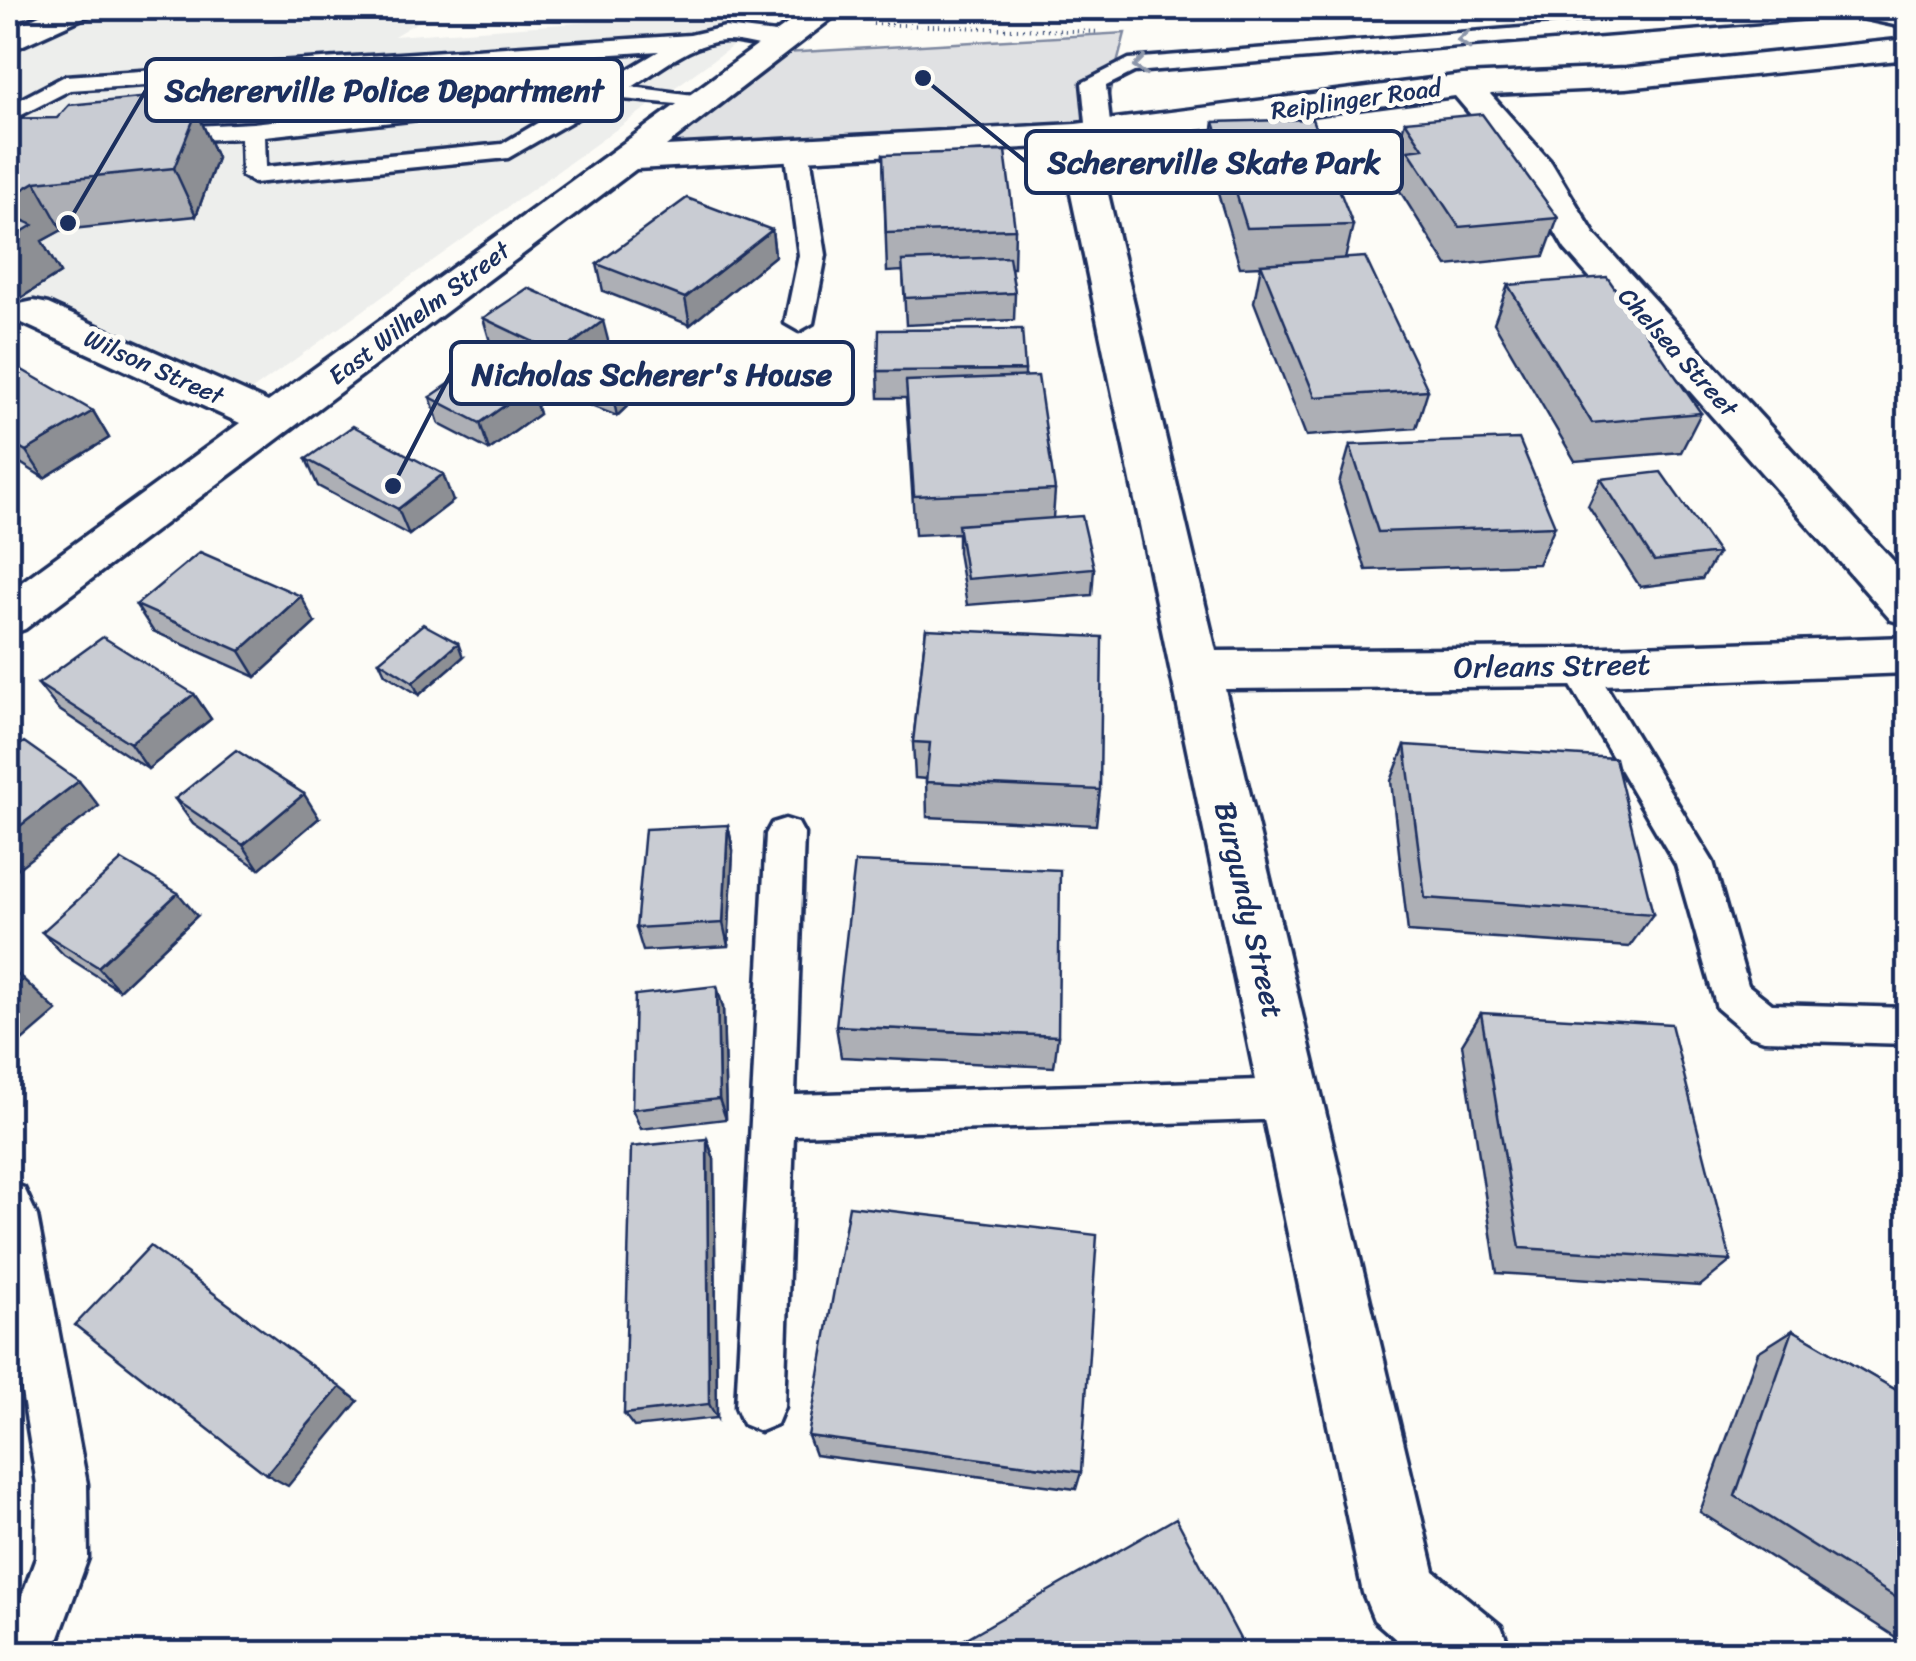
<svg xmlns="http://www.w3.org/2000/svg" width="1916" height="1661" viewBox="0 0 1916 1661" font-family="Sriracha,sans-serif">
	<rect width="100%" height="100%" fill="#fdfcf7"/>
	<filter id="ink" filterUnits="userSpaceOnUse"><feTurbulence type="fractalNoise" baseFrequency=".01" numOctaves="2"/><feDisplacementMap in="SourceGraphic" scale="20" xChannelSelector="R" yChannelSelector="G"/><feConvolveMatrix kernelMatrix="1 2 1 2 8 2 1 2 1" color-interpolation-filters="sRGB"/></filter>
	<g filter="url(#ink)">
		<path fill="#edeeec" d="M8,8H441L394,36L786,8L234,403L8,296Z"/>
		<path fill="#e0e1e3" stroke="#7e88a0" stroke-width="2.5" d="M1125,33L1099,133L624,159L767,54Z"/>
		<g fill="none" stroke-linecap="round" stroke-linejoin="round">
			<g stroke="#1b2f5e" stroke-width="7">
				<path id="service" d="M1773,8H1888L1908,15V28L1848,15L1134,72L1106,86L1111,133L1108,138L1099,140L1087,133L1082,83L1129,59Z
					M725,27L784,34L795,41C779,56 746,40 725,41C692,42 660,70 632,87L709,97L713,102L709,107L612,98L508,158L254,183L242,176L241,138L155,142L143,135L155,128L253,123L602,85L659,51L70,90L8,122V106L65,76L690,35ZM573,102L502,144L266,167L265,136Z
					M797,141L809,148L826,255L813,323L799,331L785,323L799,255L785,148Z
					M1577,654L1589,658L1713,862L1748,985L1772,1004L1908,1008V1044L1764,1040L1749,1035L1717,1008L1676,865L1560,667L1565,658Z
					M785,819L798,823L804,834L795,1095L1291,1079L1306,1085L1312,1099L1306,1113L1291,1119L794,1135L784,1407L777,1424L760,1431L743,1424L736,1407L766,834L772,823Z
					M8,1182L24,1188L37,1216L87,1484L88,1558L53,1654H8V1633L36,1558L37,1484L8,1306Z"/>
			</g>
			<g stroke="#1b2f5e" stroke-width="7">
				<path id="minor" d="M809,8H845L666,146L1076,124L1463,75L1626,68L1908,39V59L1626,88L1490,94L1551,162L1595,235L1908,577V625L1891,620L1565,249L1522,175L1455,96L1096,143L1216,651L1577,648L1908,637V673L1577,686L1225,689L1434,1571L1501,1626L1512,1654H1413L1374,1620L1363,1593L1061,146L636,169L25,629L8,635V592L240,423L20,322L14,313L20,304L34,301L48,304L268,402Z"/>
			</g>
			<g stroke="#1b2f5e" stroke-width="7">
				<path id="tertiary" d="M54,8H94L89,15L8,52V30Z"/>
			</g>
			<path stroke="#1b2f5e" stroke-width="4" stroke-dasharray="1 5" stroke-linecap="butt" d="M873,24L1100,32"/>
			<use href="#service" fill="#fdfcf7" fill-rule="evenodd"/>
			<use href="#minor" fill="#fdfcf7" fill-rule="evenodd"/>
			<use href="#tertiary" fill="#fdfcf7" fill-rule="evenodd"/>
		</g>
		<path fill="#adafb5" stroke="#1b2f5e" stroke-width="2.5" d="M161,96L168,113L197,111L217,158L196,216L62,230L42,241L60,273L8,306V119L57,118Z
			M1405,121L1558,218L1544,256L1447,266L1398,188L1403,170L1395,158Z
			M1214,122L1353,225L1345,259L1428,390L1416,428L1306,436L1254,302L1261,266L1240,267L1208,160Z
			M883,155L1015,229L1014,268H1011L1015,293L1014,320L906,325L903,271L887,272Z
			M772,230L775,256L690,325L603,291L597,264Z
			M1508,285L1701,413L1681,452L1575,461L1494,323Z
			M483,318L610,348L566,381L491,345Z
			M1025,370V377L1055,490L1053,518L1094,568L1092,595L967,605L958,552V533L915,535L906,398H879L878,371Z
			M8,372L93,411L109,438L44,478L8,455Z
			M638,379L641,393L617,416L573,399L570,385Z
			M531,387L539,414L489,450L439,424L430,397Z
			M1350,445L1555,526L1538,564L1366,570L1339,484Z
			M306,459L453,501L409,535L318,486Z
			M1601,479L1718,553L1702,579L1640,587L1588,506Z
			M136,605L315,623L256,677L153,631Z
			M926,629L1100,790L1096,825L927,817L926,779L915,778L913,742Z
			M463,657L419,695L385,674L379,661Z
			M38,684L194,694L211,719L148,769L58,709Z
			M1405,745L1653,914L1629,947L1408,932L1391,781Z
			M175,799L319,818L259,869L193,824Z
			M728,825L733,850L728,946L643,951L636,928Z
			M197,916L119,990L64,955L42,932Z
			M723,1008L726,1119L641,1129L632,1109Z
			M1481,1013L1731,1261L1700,1286L1497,1273L1462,1044Z
			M836,1026L1058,1036L1054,1067L841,1057Z
			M707,1139L714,1159L717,1418L634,1427L624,1414Z
			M1793,1330L1908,1397V1645L1700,1512L1758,1352Z
			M808,1436L1081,1472L1076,1489L815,1455Z"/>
		<path fill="#8d8f94" stroke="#1b2f5e" stroke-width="2.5" d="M161,96L182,143L197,111L217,158L196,216L174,168L156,113Z
			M35,182L62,230L42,241L60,273L8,306V198Z
			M772,230L775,256L690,325L685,298Z
			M603,321L610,348L566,381L559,354Z
			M638,379L641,393L617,416L614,402Z
			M531,387L539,414L489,450L480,423Z
			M93,411L109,438L44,478L26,451Z
			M443,474L453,501L409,535L398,509Z
			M301,596L315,623L256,677L240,651Z
			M458,643L463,657L419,695L413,682Z
			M194,694L211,719L148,769L130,743Z
			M79,781L99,806L8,876V835Z
			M304,794L319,818L259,869L243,845Z
			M728,825L733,850L728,946L723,923Z
			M178,893L197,916L119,990L98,967Z
			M23,979L57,1011L8,1053V992Z
			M717,986L723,1008L726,1119L719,1099Z
			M707,1139L714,1159L717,1418L709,1404Z
			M340,1387L358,1401L288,1486L266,1474Z"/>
		<path fill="#c9ccd3" stroke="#1b2f5e" stroke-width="2.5" d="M161,96L156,113L197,111L174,168L35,182L8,198V119L57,118L69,105Z
			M1482,114L1558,218L1459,227L1408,150L1423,148L1405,121Z
			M1312,119L1353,225L1247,228L1214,122Z
			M1005,151L1015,229L886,233L883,155Z
			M687,198L772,230L685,298L597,264Z
			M8,214L33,225L8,240Z
			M1009,257L1015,293L905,298L902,261Z
			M1365,257L1428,390L1315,397L1261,264Z
			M1607,277L1701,413L1592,423L1508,285Z
			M528,288L603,321L559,354L483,318Z
			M1022,329L1025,370L878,371L879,330Z
			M481,362L531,387L480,423L430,397Z
			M17,367L93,411L26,451L8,440V372Z
			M1038,376L1055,490L914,496L906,381Z
			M353,426L443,474L398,509L306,459Z
			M1519,439L1555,526L1378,532L1350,445Z
			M1661,472L1718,553L1654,561L1601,479Z
			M1082,516L1094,568L967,579L958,525Z
			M200,552L301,596L240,651L136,605Z
			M423,624L458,643L413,682L379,661Z
			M926,629L1102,637L1100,790L926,782L930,743L913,742Z
			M103,637L194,694L130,743L38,684Z
			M24,742L79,781L8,835V754Z
			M1405,745L1615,758L1653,914L1425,898Z
			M236,750L304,794L243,845L175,799Z
			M728,825L723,923L636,928L645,829Z
			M122,860L178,893L98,967L42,932Z
			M855,862L1060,870L1058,1036L836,1026Z
			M8,967L23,979L8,992Z
			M717,986L719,1099L632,1109L635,995Z
			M1481,1013L1671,1024L1731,1261L1520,1248Z
			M707,1139L709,1404L624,1414L631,1147Z
			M849,1206L1097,1235L1081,1472L808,1436Z
			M150,1246L340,1387L266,1474L75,1325Z
			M1793,1330L1908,1397V1605L1735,1496Z
			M1176,1518L1248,1654H939Z"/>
		<defs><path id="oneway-chevron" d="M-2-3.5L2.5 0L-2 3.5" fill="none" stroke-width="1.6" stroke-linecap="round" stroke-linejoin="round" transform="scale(2.5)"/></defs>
		<g stroke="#8c96aa">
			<use href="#oneway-chevron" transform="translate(1464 40) rotate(175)"/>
			<use href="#oneway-chevron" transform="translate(1140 66) rotate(173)"/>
		</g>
	</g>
	<g text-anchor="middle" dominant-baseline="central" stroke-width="10" stroke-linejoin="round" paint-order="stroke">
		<g font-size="25" fill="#1b2f5e" stroke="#fdfcf7">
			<text transform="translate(1356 99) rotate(-8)">Reiplinger Road</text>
			<text transform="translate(419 313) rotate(-37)">East Wilhelm Street</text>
			<text transform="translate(1678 352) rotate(48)">Chelsea Street</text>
			<text transform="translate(154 367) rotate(24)">Wilson Street</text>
		</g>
		<g font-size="30" fill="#1b2f5e" stroke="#fdfcf7">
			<text transform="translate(1552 666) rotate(-1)">Orleans Street</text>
			<text transform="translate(1249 910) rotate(77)">Burgundy Street</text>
		</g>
	</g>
	<path fill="none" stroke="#1b2f5e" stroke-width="4" d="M68 223L146 90M923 78L1026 162M393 486L451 373"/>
	<g fill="#1b2f5e" stroke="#fdfcf7" stroke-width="4">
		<circle cx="68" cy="223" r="10"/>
		<circle cx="923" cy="78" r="10"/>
		<circle cx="393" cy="486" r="10"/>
	</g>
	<g fill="#fdfcf7" stroke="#1b2f5e" stroke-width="4">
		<rect x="146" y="59" width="476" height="62" rx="10"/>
		<rect x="1026" y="131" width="376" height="62" rx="10"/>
		<rect x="451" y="342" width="402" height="62" rx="10"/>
	</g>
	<g font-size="32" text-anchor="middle" font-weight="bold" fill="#1b2f5e">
		<text x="384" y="101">Schererville Police Department</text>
		<text x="1214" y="173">Schererville Skate Park</text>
		<text x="652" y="385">Nicholas Scherer's House</text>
	</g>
	<rect width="1916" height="1661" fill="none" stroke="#fdfcf7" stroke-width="40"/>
	<rect x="20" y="20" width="1876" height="1621" fill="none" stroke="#1b2f5e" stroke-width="4" filter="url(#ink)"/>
</svg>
